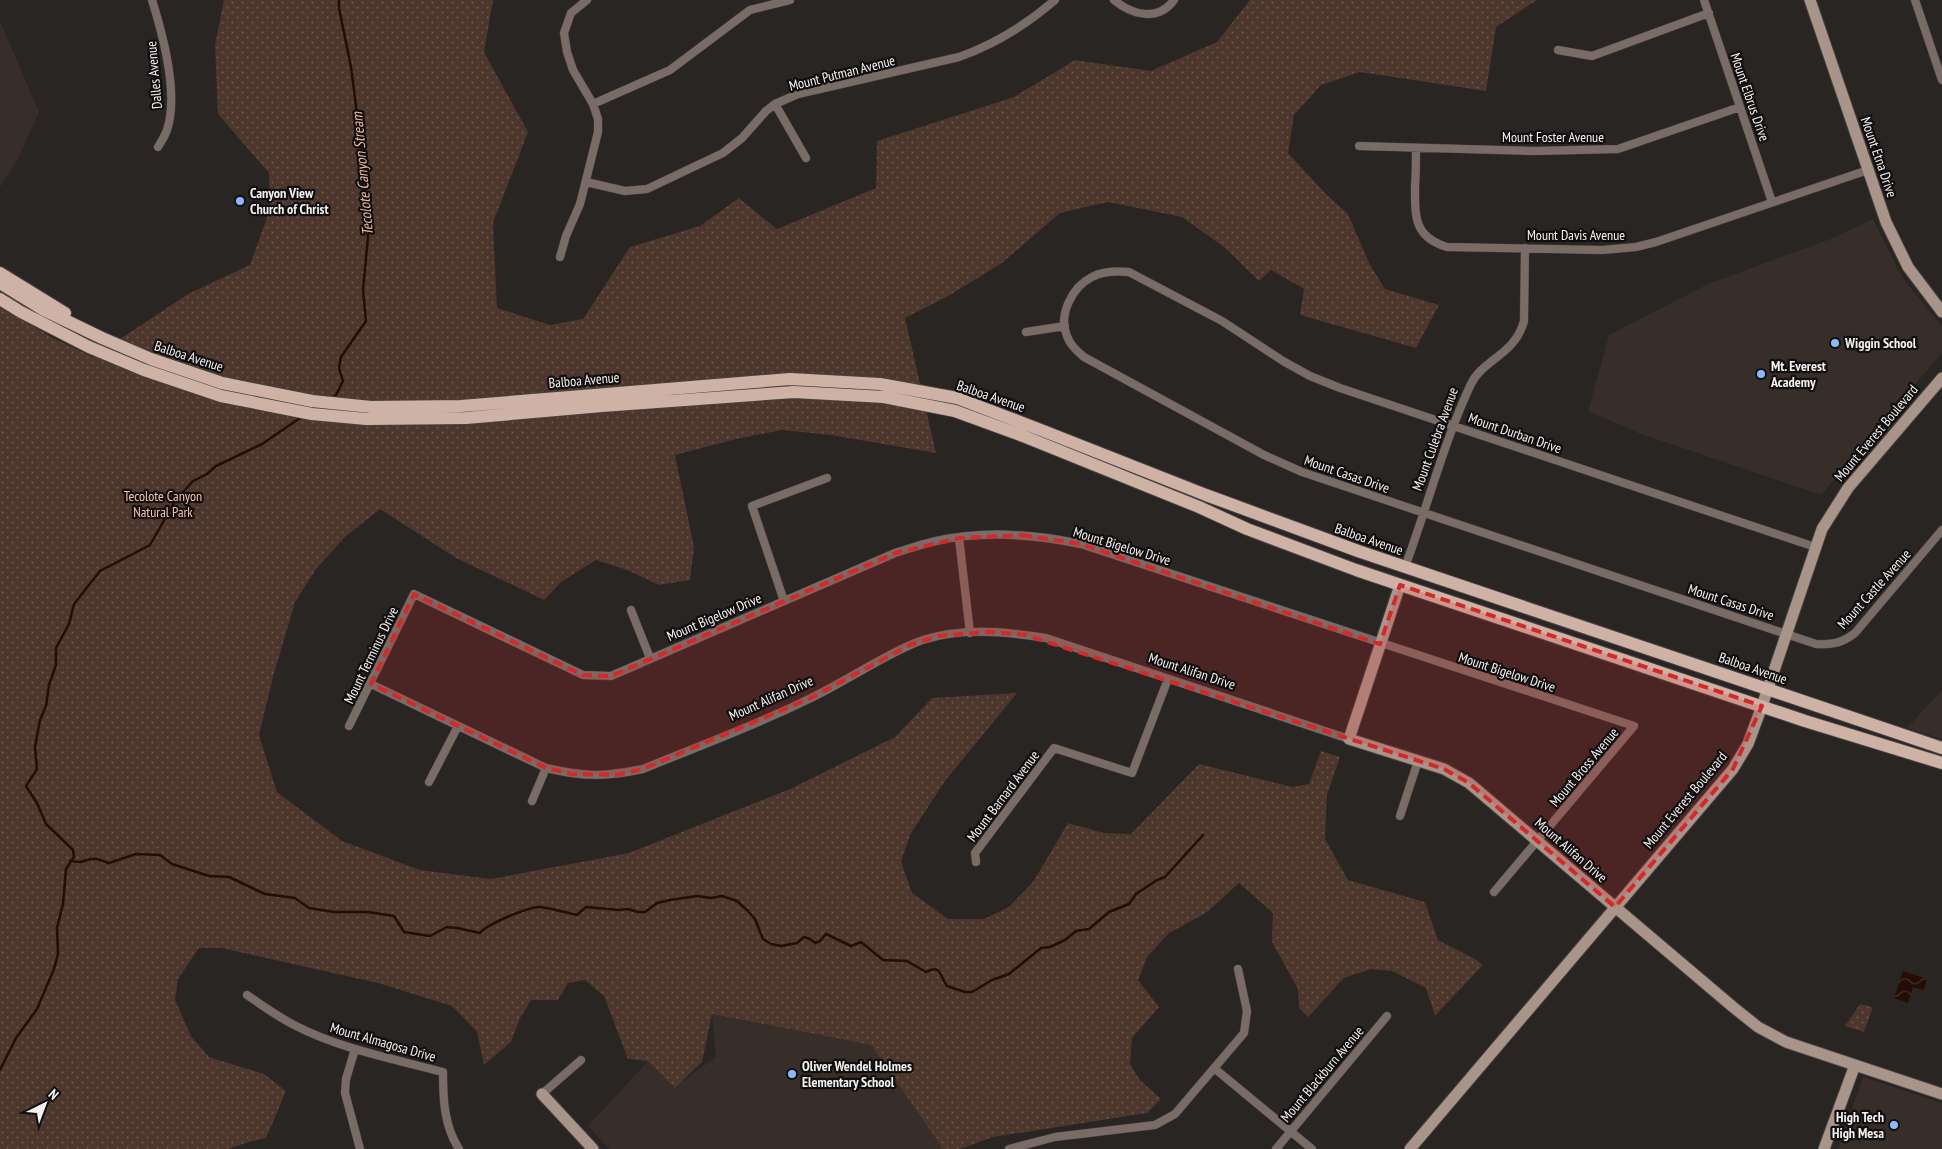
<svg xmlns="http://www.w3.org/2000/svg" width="1942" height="1149" viewBox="0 0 1942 1149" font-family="'PT Sans Narrow',sans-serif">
	<defs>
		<pattern id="grass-dots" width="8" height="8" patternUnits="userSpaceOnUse" patternTransform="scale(1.25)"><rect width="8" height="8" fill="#4d362c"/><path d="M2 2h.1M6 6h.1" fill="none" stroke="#67544b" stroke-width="1.8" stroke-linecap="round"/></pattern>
		<pattern id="water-waves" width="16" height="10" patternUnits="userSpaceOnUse" patternTransform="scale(1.25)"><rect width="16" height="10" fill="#240d04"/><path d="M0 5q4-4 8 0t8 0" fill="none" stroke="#443129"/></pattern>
	</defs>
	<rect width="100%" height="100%" fill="#282523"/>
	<path fill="#372d29" d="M0,21L39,112L17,161L0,187Z
		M1873,219L1902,277L1942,326V353L1821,495L1638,433L1588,411L1609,335L1708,284L1833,238Z
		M1942,690V739L1907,728Z
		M712,1014L871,1045L943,1149H609L588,1126L648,1061L675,1087L716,1057Z
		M1863,1077L1942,1103V1149H1838Z"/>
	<path fill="url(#grass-dots)" d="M224,0H493L484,52L528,132L493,223L497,308L550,325L583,319L630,247L700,226L739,198L777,229L876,188L877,141L1014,97L1075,60L1151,71L1217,42L1250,0H1537L1496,27L1486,91L1360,72L1321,85L1294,115L1288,153L1326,194L1348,214L1369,263L1385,289L1439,305L1416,348L1300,315L1304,289L1271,270L1259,281L1224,247L1182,217L1108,202L1060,213L1002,263L950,295L905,318L936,453L831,435L782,430L736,439L675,455L694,547L690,580L659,585L627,570L596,560L561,582L544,600L456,558L380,509L345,537L316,569L295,602L273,677L259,735L277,792L342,841L420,870L491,879L629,853L790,789L895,737L932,698L1017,693L945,781L911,833L901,861L912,893L948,919H984L1009,907L1033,882L1068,823L1104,833L1131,834L1199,764L1292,787L1309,784L1321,751L1340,757L1327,795L1325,839L1348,880L1425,902L1438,940L1475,959L1483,965L1435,1016L1426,988L1392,971L1371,969L1344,978L1308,1017L1299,1008L1298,989L1272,942L1273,913L1239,883L1206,913L1169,933L1147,957L1138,980L1159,1007L1132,1038L1130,1064L1140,1080L1161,1099L1147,1113L993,1137L960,1149H943L871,1045L712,1014L702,1062L675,1088L648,1061L628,1059L604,996L585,980L568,983L558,1000H531L520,1018L511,1042L484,1065L477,1032L452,1006L378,983L222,948H199L178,979L175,1000L191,1036L209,1057L264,1074L286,1091L266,1138L249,1142L228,1149H0V307L53,338L93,357L188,294L250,265L270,209L269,173L218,114L215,45Z
		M1860,1004L1873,1007L1864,1032L1845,1026Z"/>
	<path fill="url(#water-waves)" d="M1903,971L1927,979L1924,990L1913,987L1908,1003L1894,998Z"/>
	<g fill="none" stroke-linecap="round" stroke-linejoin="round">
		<path stroke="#240d04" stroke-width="2.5" d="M333,397L336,395L343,381L339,368L341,357L366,321L363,290L368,237L363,193L361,145L351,67L339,8V0
			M70,861L81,862L90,859H97L109,863L136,854L160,855L172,864L209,876L229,877L265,894L295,898L309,908L334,912H368L394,916L404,932L430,936L447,927L457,928L480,933C487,924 530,906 541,907C553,909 565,912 577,915L586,907L619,910L628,909L638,912H645L657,903L670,900L697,896L711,898L722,896L737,901L748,911L755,919L763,939L771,944L781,946L797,943L804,937L810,939L815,943L820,941L826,934L851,946L861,942L883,960L907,961L926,972C942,963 940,978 947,986L965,992H972L992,980L1009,974L1041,948L1050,947L1065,940L1076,931L1089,929L1109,912L1129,904L1136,894L1157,880L1165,877L1203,835
			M0,1070L16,1038L37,1009L54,969L58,954L57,928L63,904L66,869L74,857L73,850L46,824L37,803L26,786L37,769L35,747L40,720L46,706L49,685L56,665V648L69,624L74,604L100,571L150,545L175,501L193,481L207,474L216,466L262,444L300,418"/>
		<g stroke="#454240" stroke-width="9">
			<path id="street" d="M152,0C163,35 179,94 167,130C165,136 161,142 158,147
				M1114,0C1132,15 1158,22 1174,0
				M1704,0L1772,202
				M1915,0L1942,80
				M1558,50L1592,56L1709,13
				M593,104L670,70L750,10L790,0
				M775,104L806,158
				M1359,146L1536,151L1618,149L1740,107
				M1416,148C1416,161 1416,174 1415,187C1415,217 1414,237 1447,247L1602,250L1636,247L1656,242L1868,170
				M586,182L625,191L647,189L723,153L742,138L766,111L775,104L798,94L959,57C996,44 1026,25 1055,0
				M560,257L566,236L580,204L598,132V119L593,104L573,70L567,52L564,33L571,13L587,0
				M1026,332L1065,326
				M959,538L970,633
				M1815,547L1340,388L1310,376L1283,361L1222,321L1129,272C1117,271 1103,271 1092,277C1072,287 1058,315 1067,336C1070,345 1077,351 1084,357L1264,455L1302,472L1816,644C1833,645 1842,643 1855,633L1942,530
				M1405,567C1427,508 1444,441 1471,384C1483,359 1515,355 1524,321L1525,248
				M784,601L752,506L827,478
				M631,610L650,658
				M371,684L546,768C584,777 605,777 643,769C699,746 757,725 811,698C844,682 875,661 908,646C950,626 1002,631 1046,638L1349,739
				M349,726L414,594L583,675L611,676L895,553C908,549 922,544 936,541C984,530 1033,534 1081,544L1634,726L1494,892
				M429,782L458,726
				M532,801L546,768
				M1400,816L1418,761
				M976,862L975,853L1054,748L1132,773L1168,679
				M247,995C263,1006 278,1017 296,1026C341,1049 394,1059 443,1072C443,1099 444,1126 459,1149
				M355,1049L346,1079L345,1093L360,1149
				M1214,1068L1312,1149
				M542,1094L581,1060
				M1009,1149L1055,1137L1155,1125L1175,1114L1244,1033L1247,1011L1238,969
				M1276,1149L1387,1016"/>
		</g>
		<g stroke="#454240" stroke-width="13">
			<path id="secondary" d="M1810,0L1886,222L1908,267L1942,312
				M1400,585L1349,739L1444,769L1469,783L1733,1007L1758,1027L1786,1042L1942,1094
				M542,1094L593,1149
				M1410,1149L1733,769L1748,744L1762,706L1822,529L1848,488L1942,378
				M1824,1149L1855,1065"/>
		</g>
		<g stroke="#454240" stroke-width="14">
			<path id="primary" d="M0,273L65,313
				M0,283L42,309L102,338L151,359L222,383L312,401L371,407L461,406L790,379L880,384L957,398L1041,430L1206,495L1358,551L1942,748
				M0,299L21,312L89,347L144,370L221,396L312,414L366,419L466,418L602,406L794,392L884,397L955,411L1023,436L1199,507L1247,529L1356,570L1805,721L1942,763"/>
		</g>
		<use href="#street" stroke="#796c66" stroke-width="8"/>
		<use href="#secondary" stroke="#a9948a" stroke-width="11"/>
		<use href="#primary" stroke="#ceb2a6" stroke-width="12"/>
	</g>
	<path fill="#d62828" fill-opacity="0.2" stroke="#d62828" stroke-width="4" stroke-dasharray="10 6" stroke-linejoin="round" d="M1022,535L1081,544L1380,644L1400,585L1762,706L1733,769L1615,907L1469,783L1444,769L1025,635L989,632L939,636L910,645L811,698L643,769L617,775L571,774L546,768L371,684L414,594L583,675L611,676L895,553L959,538Z"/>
	<g fill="#89bafc" stroke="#100e0e" stroke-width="2">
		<circle cx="240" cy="201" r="5"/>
		<circle cx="1835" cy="343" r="5"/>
		<circle cx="1761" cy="374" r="5"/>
		<circle cx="792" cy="1074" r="5"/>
		<circle cx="1894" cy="1125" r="5"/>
	</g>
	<g text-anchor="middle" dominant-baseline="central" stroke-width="4.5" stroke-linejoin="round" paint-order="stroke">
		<g font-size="14" fill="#f4f2f1" stroke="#100e0e">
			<text transform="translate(842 73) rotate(-14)">Mount Putman Avenue</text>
			<text transform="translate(154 75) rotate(-95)">Dalles Avenue</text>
			<text transform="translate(1750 97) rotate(71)">Mount Elbrus Drive</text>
			<text x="1553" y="137">Mount Foster Avenue</text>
			<text transform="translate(1879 157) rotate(71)">Mount Etna Drive</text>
			<text x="1576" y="235">Mount Davis Avenue</text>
			<text transform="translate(189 356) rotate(18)">Balboa Avenue</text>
			<text transform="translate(584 380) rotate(-5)">Balboa Avenue</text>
			<text transform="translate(991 396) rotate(19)">Balboa Avenue</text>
			<text transform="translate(1515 433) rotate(19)">Mount Durban Drive</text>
			<text transform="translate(1876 433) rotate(-50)">Mount Everest Boulevard</text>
			<text transform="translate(1435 439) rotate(-70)">Mount Culebra Avenue</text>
			<text transform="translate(1347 474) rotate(19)">Mount Casas Drive</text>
			<text transform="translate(1369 539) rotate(19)">Balboa Avenue</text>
			<text transform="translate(1122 546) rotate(17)">Mount Bigelow Drive</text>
			<text transform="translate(1874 589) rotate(-48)">Mount Castle Avenue</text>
			<text transform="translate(1731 602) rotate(18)">Mount Casas Drive</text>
			<text transform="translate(714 617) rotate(-23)">Mount Bigelow Drive</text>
			<text transform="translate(371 655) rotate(-64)">Mount Terminus Drive</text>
			<text transform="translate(1753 668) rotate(19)">Balboa Avenue</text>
			<text transform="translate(1192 671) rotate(18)">Mount Alifan Drive</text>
			<text transform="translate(1507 672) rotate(18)">Mount Bigelow Drive</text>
			<text transform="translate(771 698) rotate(-24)">Mount Alifan Drive</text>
			<text transform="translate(1584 767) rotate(-50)">Mount Bross Avenue</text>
			<text transform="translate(1003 796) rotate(-53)">Mount Barnard Avenue</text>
			<text transform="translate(1685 800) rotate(-50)">Mount Everest Boulevard</text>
			<text transform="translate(1571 850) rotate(41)">Mount Alifan Drive</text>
			<text transform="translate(383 1042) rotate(16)">Mount Almagosa Drive</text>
			<text transform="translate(1322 1074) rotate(-50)">Mount Blackburn Avenue</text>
		</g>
		<g font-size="14" font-weight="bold" fill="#f4f2f1" stroke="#100e0e" text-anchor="start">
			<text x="250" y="193">Canyon View<tspan x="250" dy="16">Church of Christ</tspan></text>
			<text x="1845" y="343">Wiggin School</text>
			<text x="1771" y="366">Mt. Everest<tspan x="1771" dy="16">Academy</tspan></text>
			<text x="802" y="1066">Oliver Wendel Holmes<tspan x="802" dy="16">Elementary School</tspan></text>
			<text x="1884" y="1117" text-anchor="end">High Tech<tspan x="1884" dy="16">High Mesa</tspan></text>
		</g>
		<g font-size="14" fill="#fac3a9" stroke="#100e0e">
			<text x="163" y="496">Tecolote Canyon<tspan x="163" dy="16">Natural Park</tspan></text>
		</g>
		<g font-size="15" font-style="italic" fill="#f0b89f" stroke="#100e0e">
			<text transform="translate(362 174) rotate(-95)">Tecolote Canyon Stream</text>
		</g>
	</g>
	<g transform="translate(45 1104) rotate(42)" stroke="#100e0e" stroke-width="4" paint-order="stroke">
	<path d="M0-4L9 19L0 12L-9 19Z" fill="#f4f2f1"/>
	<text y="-8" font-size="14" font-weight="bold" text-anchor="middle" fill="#f4f2f1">N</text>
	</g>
</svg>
